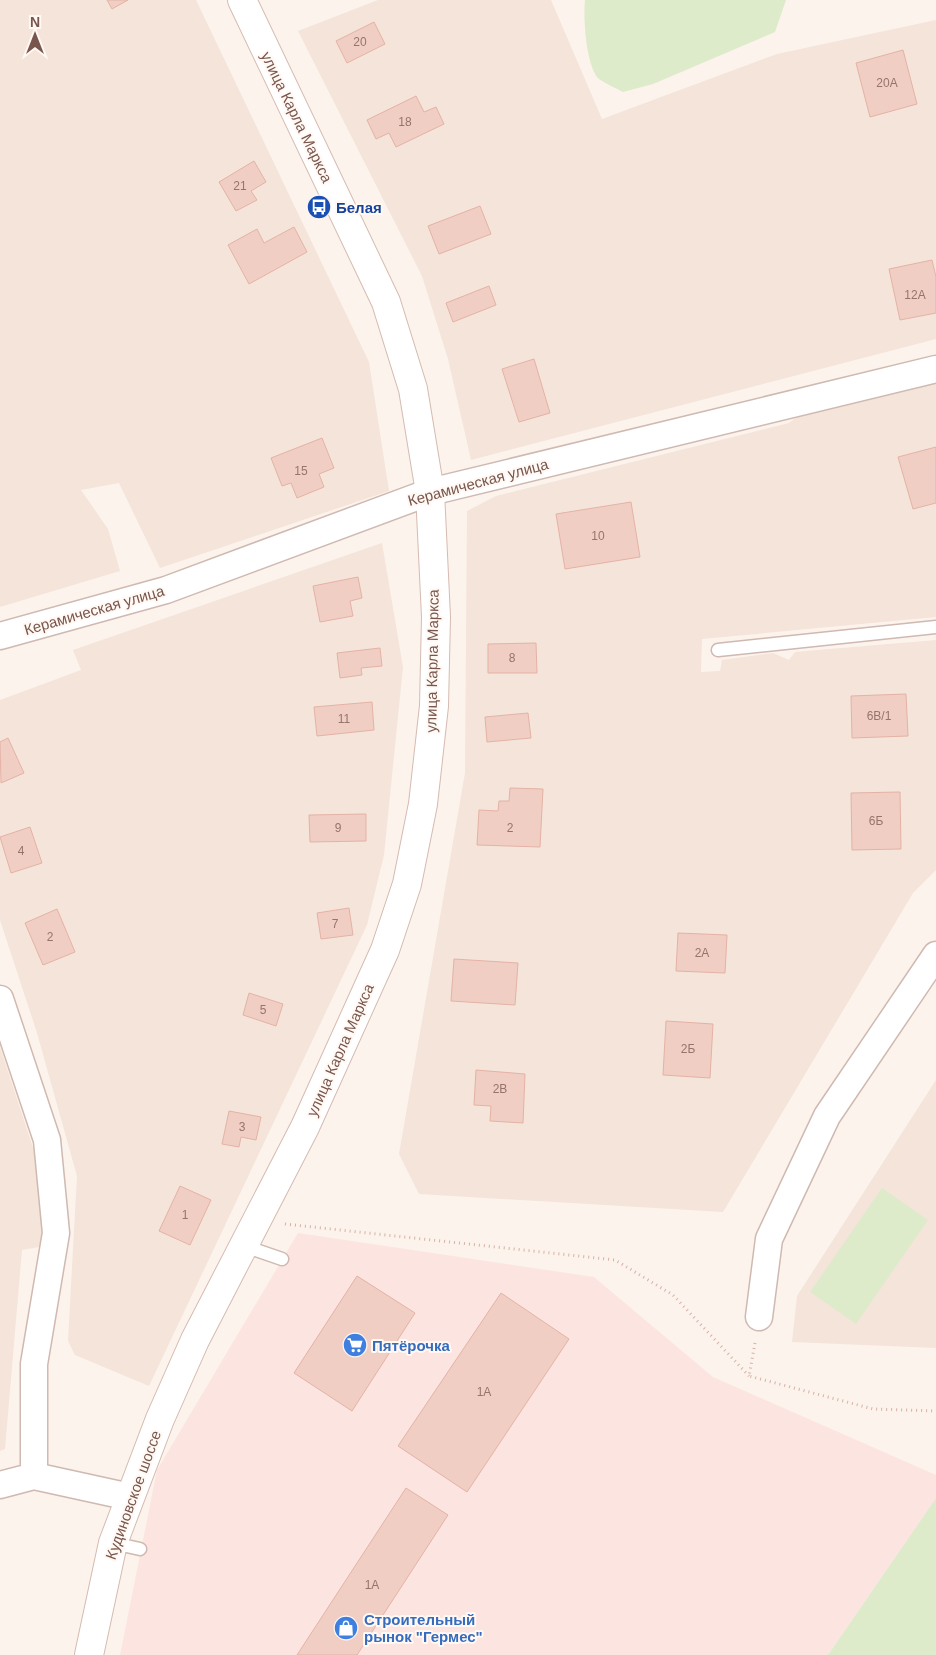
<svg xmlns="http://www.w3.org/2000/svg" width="936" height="1655" viewBox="0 0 936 1655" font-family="Arial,sans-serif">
	<rect width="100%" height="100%" fill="#fcf3ec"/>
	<path fill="#f4e4da" d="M0,0H196L369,362L389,491L160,568L119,483L81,490L108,529L120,571L0,607Z
		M378,0H551L602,119L777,54L936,20V339L471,460L448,359L422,276L298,31Z
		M936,383V617L702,639L701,672L720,671L722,660L773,653L789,660L795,652L936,640V870L913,893L723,1212L419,1194L399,1154L465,773L467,511L496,496L789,423L803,412Z
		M382,543L403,667L384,855L367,925L149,1386L75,1355L68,1341L77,1176L37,1033L0,920V700L81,670L73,650Z
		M0,1047L38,1163L44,1227L39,1247L22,1250L5,1449L0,1451Z
		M936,1080V1348L792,1342L797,1296Z"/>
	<path fill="#fce4e1" d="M298,1233L594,1277L713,1377L936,1475V1498L828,1655H120L157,1470Z"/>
	<path fill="#ddebca" d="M585,0H786L775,32L653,84L623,92C616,88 606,84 599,79C586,67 583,17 585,0Z
		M882,1188L928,1220L856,1324L810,1292Z
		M936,1498V1655H828Z"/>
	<path fill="#f1cec4" stroke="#e4b2a5" d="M107,0H128L112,9Z
		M374,22L385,44L347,63L336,41Z
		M903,50L917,104L870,117L856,63Z
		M416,96L424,112L436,107L444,124L396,147L389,133L376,139L367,120Z
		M254,161L266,182L251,191L257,200L236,211L219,182Z
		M480,206L491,234L439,254L428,226Z
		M294,227L307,252L249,284L228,245L257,229L264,243Z
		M932,260L936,277V313L900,320L889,269Z
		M489,286L496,305L453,322L446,303Z
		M534,359L550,413L519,422L502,369Z
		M322,438L334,468L319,474L324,487L297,498L291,483L282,486L271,458Z
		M936,447V503L913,509L898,457Z
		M631,502L640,557L565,569L556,514Z
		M358,577L362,598L350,601L353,616L320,622L313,586Z
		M536,643L537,673H488V644Z
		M380,648L382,666L361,668L362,675L340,678L337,653Z
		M906,694L908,736L852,738L851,696Z
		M372,702L374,730L317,736L314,707Z
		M528,713L531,738L487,742L485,717Z
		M8,738L24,773L1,783L0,742Z
		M510,788L543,789L540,847L477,845L479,810L498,811L499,801H509Z
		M900,792L901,849L852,850L851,793Z
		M366,814V841L310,842L309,815Z
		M30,827L42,863L11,873L0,837Z
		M349,908L353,935L321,939L317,913Z
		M57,909L75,952L43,965L25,923Z
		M678,933L727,935L725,973L676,971Z
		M454,959L518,963L515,1005L451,1001Z
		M249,993L283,1004L276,1026L243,1015Z
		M666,1021L713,1024L710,1078L663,1075Z
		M476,1070L525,1074L523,1123L490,1121L491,1106L474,1105Z
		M229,1111L261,1117L256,1140L241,1137L239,1147L222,1144Z
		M180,1186L211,1200L190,1245L159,1231Z
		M357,1276L415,1313L352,1411L294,1373Z
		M501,1293L569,1339L467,1492L398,1446Z
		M406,1488L448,1515L357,1655H297Z"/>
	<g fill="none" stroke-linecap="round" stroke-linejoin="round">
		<g stroke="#cfb9b1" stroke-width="15">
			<path id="lane" d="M718,650L936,627
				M244,1246L282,1259
				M113,1543L140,1549"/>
		</g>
		<g stroke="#cfb9b1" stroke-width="29">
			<path id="street" d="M0,636L166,590L430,492L936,369
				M0,999L47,1140L56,1233L34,1364V1476
				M759,1317L769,1239L827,1116L936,955
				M0,1485L34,1476L130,1497"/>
		</g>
		<g stroke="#d5bbb1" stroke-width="30">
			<path id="secondary" d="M89,1655L113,1543L160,1419L195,1340L305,1127L385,950L407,884L423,804L434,706L436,617L430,492L413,389L386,302L242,0"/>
		</g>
		<path stroke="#d7b1a6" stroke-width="3" stroke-dasharray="1 4" stroke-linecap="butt" d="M285,1224L615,1260L673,1295L749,1376
			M755,1343L749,1376L873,1409L936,1411"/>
		<use href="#lane" stroke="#fff" stroke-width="12"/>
		<use href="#street" stroke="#fff" stroke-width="26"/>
		<use href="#secondary" stroke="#fff" stroke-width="28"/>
	</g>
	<defs>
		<g id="bus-disc" transform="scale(1.25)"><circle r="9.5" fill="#1a4fb4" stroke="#fff8f3"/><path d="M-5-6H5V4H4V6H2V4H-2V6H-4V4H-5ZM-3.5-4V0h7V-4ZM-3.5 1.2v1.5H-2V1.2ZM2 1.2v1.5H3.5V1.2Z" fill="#fff"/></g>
		<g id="supermarket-disc" transform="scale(1.25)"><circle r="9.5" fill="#3f7fe0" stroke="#fff8f3"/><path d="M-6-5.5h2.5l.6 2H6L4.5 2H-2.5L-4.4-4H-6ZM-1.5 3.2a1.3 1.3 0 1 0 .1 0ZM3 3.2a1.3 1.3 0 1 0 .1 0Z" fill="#fff"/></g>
		<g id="shop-disc" transform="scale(1.25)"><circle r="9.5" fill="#3f7fe0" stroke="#fff8f3"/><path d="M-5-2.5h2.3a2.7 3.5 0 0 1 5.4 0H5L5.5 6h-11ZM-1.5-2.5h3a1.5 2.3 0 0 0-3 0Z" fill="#fff"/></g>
	</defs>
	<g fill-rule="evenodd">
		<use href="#bus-disc" x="319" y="207"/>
		<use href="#supermarket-disc" x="355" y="1345"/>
		<use href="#shop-disc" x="346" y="1628"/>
	</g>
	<g text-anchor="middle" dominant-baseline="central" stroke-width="4" stroke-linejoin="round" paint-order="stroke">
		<g font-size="12" fill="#96746c">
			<text x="360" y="42">20</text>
			<text x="887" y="83">20А</text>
			<text x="405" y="122">18</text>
			<text x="240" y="186">21</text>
			<text x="915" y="295">12А</text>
			<text x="301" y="471">15</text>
			<text x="598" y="536">10</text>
			<text x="512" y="658">8</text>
			<text x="879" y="716">6В/1</text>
			<text x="344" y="719">11</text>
			<text x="876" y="821">6Б</text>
			<text x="338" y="828">9</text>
			<text x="510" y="828">2</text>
			<text x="21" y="851">4</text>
			<text x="335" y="924">7</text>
			<text x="50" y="937">2</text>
			<text x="702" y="953">2А</text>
			<text x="263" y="1010">5</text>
			<text x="688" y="1049">2Б</text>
			<text x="500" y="1089">2В</text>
			<text x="242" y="1127">3</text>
			<text x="185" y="1215">1</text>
			<text x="484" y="1392">1А</text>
			<text x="372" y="1585">1А</text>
		</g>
		<g font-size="15" fill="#78564e" stroke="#fff8f3">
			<text transform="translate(297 117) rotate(64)">улица Карла Маркса</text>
			<text transform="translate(478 482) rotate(-15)">Керамическая улица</text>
			<text transform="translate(94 610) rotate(-16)">Керамическая улица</text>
			<text transform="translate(432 661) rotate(-89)">улица Карла Маркса</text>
			<text transform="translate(340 1050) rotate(-66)">улица Карла Маркса</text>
			<text transform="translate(133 1495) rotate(-70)">Кудиновское шоссе</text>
		</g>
		<g font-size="15" font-weight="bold" fill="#164399" stroke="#fff8f3" text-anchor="start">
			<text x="336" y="207">Белая</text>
		</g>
		<g font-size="15" font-weight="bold" fill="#366cbe" stroke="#fff8f3" text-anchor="start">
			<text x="372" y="1345">Пятёрочка</text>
			<text x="364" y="1619">Строительный<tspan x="364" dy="17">рынок "Гермес"</tspan></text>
		</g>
	</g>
	<g transform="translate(35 35)" stroke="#fff8f3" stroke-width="4" paint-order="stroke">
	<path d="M0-4L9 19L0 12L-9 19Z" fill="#78564e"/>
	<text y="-8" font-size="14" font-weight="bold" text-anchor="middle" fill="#78564e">N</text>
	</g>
</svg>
